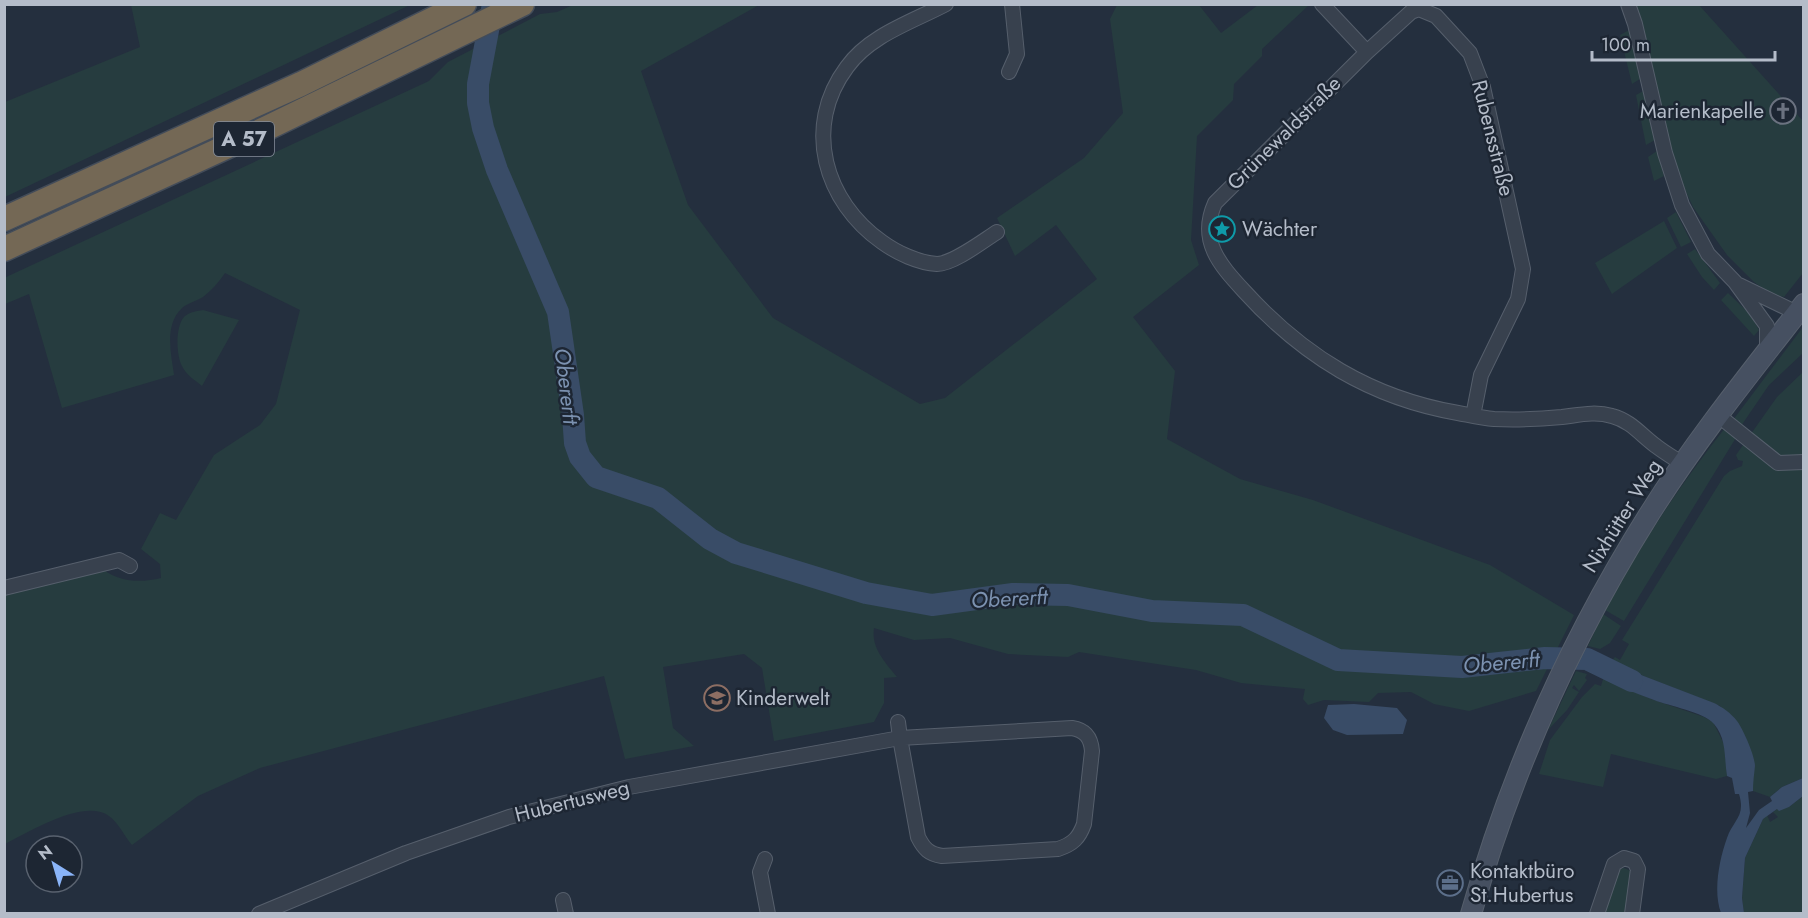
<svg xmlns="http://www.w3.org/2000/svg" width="1808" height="918" viewBox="0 0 1808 918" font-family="Jost,sans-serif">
	<rect width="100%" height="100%" fill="#242f3e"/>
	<path fill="#263c3f" d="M131,5V4L410,5L5,197V102L140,47Z
		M573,5H759L641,71L688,205L773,318L920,404L945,398L1097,279L1056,225L1015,256L997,218L1084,158L1123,113L1110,19L1117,5H1199L1221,33L1258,5H1309L1262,49V56L1234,84L1233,100L1197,136L1191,240L1199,265L1133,317L1175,371L1167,439L1240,479L1313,500L1490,565L1574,615L1536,691L1469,711L1434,704L1411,692L1378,693L1369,702L1324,700L1308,705L1303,699L1305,689L1241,683L1196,670L1079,652L1068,657L1008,654L950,638L914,640L874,628C871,648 885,662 897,677L884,678V703L874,722L774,741L762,668L744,654L663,667L673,728L694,746L625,759L604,676L260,768L198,796L132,845C125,837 118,822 109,816C84,798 29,832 5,844V594L104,570C120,582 141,583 161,578L160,564L141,549L160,513L176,520L214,455L260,425L276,404L300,310L225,273C219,282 212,290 203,297C196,301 188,303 182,308C164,325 171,353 174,375L62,408L29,294L5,304L4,278L429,81L448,62L540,14L557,12Z
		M1635,5H1699L1803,121V273L1784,297L1771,294L1754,282L1727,255L1693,207L1673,164L1641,19Z
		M1631,29L1643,77L1632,84L1620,35Z
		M1645,90L1655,140L1646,145L1636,95Z
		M1657,151L1664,176L1654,181L1648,157Z
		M1676,212L1691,242L1681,247L1667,218Z
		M1664,221L1677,248L1612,294L1595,263Z
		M1695,249L1720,283L1714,290L1702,277L1687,254Z
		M1728,293L1750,314L1759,330L1754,336L1721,300Z
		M203,310L239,320L202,386C195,380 186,375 182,366C176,355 175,325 185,316C190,312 197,311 203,310Z
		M1803,327V353L1769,385L1741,426L1733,420Z
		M1803,372V778L1782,787L1770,797L1753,791L1752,774L1755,766L1720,706L1610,663L1615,657L1620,660L1629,644L1622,640L1724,476L1730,471L1742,466L1743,461L1738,460L1736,455L1777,397Z
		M1725,428L1737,436L1624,621L1605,610C1640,545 1680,485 1725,428Z
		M1603,614L1621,626L1610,643L1600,649L1588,646Z
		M1576,671L1587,674L1585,678L1587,680L1579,691L1574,685L1572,688L1579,692L1567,710L1548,730Z
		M1603,679L1654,700L1704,717L1713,722L1725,746L1727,776L1716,779L1611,754L1603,787L1539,774L1550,740L1582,697L1595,684L1601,686Z
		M1803,796V913L1744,914L1742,898L1745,858L1763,819L1767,815L1770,822L1778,817L1773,812L1778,808L1789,807Z
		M1624,868L1631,871L1633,876L1627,913L1602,914L1617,873L1620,869Z"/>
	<path fill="#394c67" d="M1610,663L1714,703C1722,707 1731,713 1737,721C1743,729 1755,756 1755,766C1754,775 1753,782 1753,791L1748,792L1750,813L1746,828L1759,810L1772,801L1770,797L1782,787L1803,778V796L1789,807L1779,811L1777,809L1763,819L1745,858L1742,898L1744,913H1721C1713,892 1719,860 1727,838C1733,820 1746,817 1739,794H1735L1732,778L1727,776C1724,758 1727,739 1714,724C1704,712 1669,706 1654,700C1637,694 1620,687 1603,679L1601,674L1607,664Z
		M1354,704L1397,708L1407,720L1403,734L1347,735L1333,730L1324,718L1328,705Z"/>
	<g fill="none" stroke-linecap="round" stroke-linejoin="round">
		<path stroke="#394c67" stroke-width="22" d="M493,4L478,84V103L483,128L497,170L558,312L573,415L575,443L580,457L596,477L658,498L710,539L736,553L866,593L932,605L1013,594L1068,595L1152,611L1243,615L1338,660L1462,667L1545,658L1587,659L1632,681"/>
		<g stroke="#565f6c" stroke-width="16">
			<path id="street" d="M946,4C912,22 870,35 847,67C802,127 825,202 882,242C897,253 919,263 937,264C953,264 983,241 997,232
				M1322,4L1367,52L1411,12L1419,9L1436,16L1470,53L1483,87L1523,269L1518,299L1481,375L1473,416
				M1628,4L1635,24L1665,153L1682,205L1708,254L1735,282L1767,326V352
				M1367,52L1215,203C1198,241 1220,265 1244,291C1303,356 1371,398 1458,413C1469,415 1482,418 1494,419C1516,420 1540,419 1562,417C1579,415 1595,411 1612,416C1631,421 1641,435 1656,446C1665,453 1674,458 1683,464
				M1009,72L1017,54L1012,4
				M1739,285L1797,313
				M1719,416L1778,463L1804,462
				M4,588L119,560L130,566
				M765,859L760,872L768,914
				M563,900L566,914
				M259,914L406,853L509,817L629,787L900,738L1072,728C1085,730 1091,738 1092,751L1084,824C1079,838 1073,844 1058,849L942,856C929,854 924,849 918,837L900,738L898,722
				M1597,914L1614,864L1624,858L1634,861L1638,869L1632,914"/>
		</g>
		<g stroke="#565f6c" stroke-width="22">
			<path id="secondary" d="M1471,914C1511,772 1572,637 1650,513C1696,440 1751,372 1804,304"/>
		</g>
		<g stroke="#434c59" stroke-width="27">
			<path id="highway" d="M4,219L301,84L464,4
				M4,249L265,129L522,4"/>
		</g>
		<use href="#street" stroke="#38414e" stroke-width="14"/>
		<use href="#secondary" stroke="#465061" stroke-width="20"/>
		<use href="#highway" stroke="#746855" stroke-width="24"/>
	</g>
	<defs>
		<g id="church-ring" transform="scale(1.35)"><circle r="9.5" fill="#1d2633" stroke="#6b7280" stroke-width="1.5"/><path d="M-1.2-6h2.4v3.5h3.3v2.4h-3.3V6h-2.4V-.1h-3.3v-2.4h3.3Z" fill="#6b7280"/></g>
		<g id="sight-ring" transform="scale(1.35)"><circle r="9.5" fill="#1d2633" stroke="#0f9aa8" stroke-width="1.5"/><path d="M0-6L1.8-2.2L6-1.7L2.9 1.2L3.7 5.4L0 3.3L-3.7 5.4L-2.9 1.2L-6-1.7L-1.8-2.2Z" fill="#0f9aa8"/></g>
		<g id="school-ring" transform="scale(1.35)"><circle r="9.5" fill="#1d2633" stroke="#8d6e63" stroke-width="1.5"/><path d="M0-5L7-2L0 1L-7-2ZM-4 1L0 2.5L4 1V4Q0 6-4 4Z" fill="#8d6e63"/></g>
		<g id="office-ring" transform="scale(1.35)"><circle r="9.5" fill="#1d2633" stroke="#5c6f8a" stroke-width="1.5"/><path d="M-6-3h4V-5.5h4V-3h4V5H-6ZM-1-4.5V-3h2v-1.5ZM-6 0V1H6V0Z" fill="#5c6f8a"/></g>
	</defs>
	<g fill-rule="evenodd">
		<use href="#church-ring" x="1783" y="111"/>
		<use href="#sight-ring" x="1222" y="229"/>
		<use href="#school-ring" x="717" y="698"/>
		<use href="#office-ring" x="1450" y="883"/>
	</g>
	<g text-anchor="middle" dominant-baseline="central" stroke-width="5" stroke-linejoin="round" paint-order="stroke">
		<rect fill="#1d2633" stroke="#878f9c" stroke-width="1.5" x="214" y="122" width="60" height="34" rx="4.5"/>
		<g font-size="20" font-weight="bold" fill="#b4bcc9">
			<text x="244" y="139">A 57</text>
		</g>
		<g font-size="21" fill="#b4bcc9" stroke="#1d2633" text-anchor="start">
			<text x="1764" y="111" text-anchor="end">Marienkapelle</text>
			<text x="1242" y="229">Wächter</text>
			<text x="736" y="698">Kinderwelt</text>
			<text x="1470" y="871">Kontaktbüro<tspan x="1470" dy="24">St.Hubertus</tspan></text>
		</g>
		<g font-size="21" fill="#b4bcc9" stroke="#1d2633">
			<text transform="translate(1284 133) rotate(-45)">Grünewaldstraße</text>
			<text transform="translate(1493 138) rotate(76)">Rubensstraße</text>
			<text transform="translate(1622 516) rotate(-58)">Nixhütter Weg</text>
			<text transform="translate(572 801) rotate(-14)">Hubertusweg</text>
		</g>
		<g font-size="22" font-style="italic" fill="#7c92b1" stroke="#1d2633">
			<text transform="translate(567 386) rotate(83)">Obererft</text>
			<text transform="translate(1009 598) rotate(-3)">Obererft</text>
			<text transform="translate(1501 662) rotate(-5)">Obererft</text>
		</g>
	</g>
	<rect width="1808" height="918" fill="none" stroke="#b4bcc9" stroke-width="12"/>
	<g transform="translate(54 864) rotate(323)"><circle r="28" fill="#1d2633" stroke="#59626f" stroke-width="1.5"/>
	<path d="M0-4.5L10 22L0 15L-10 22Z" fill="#8ab4f8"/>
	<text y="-9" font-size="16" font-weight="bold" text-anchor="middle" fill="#b4bcc9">N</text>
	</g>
	<path d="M1592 51v9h183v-9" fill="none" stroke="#b4bcc9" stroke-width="3"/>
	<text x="1601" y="51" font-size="18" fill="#b4bcc9" stroke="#1d2633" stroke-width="4.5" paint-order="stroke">100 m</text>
</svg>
